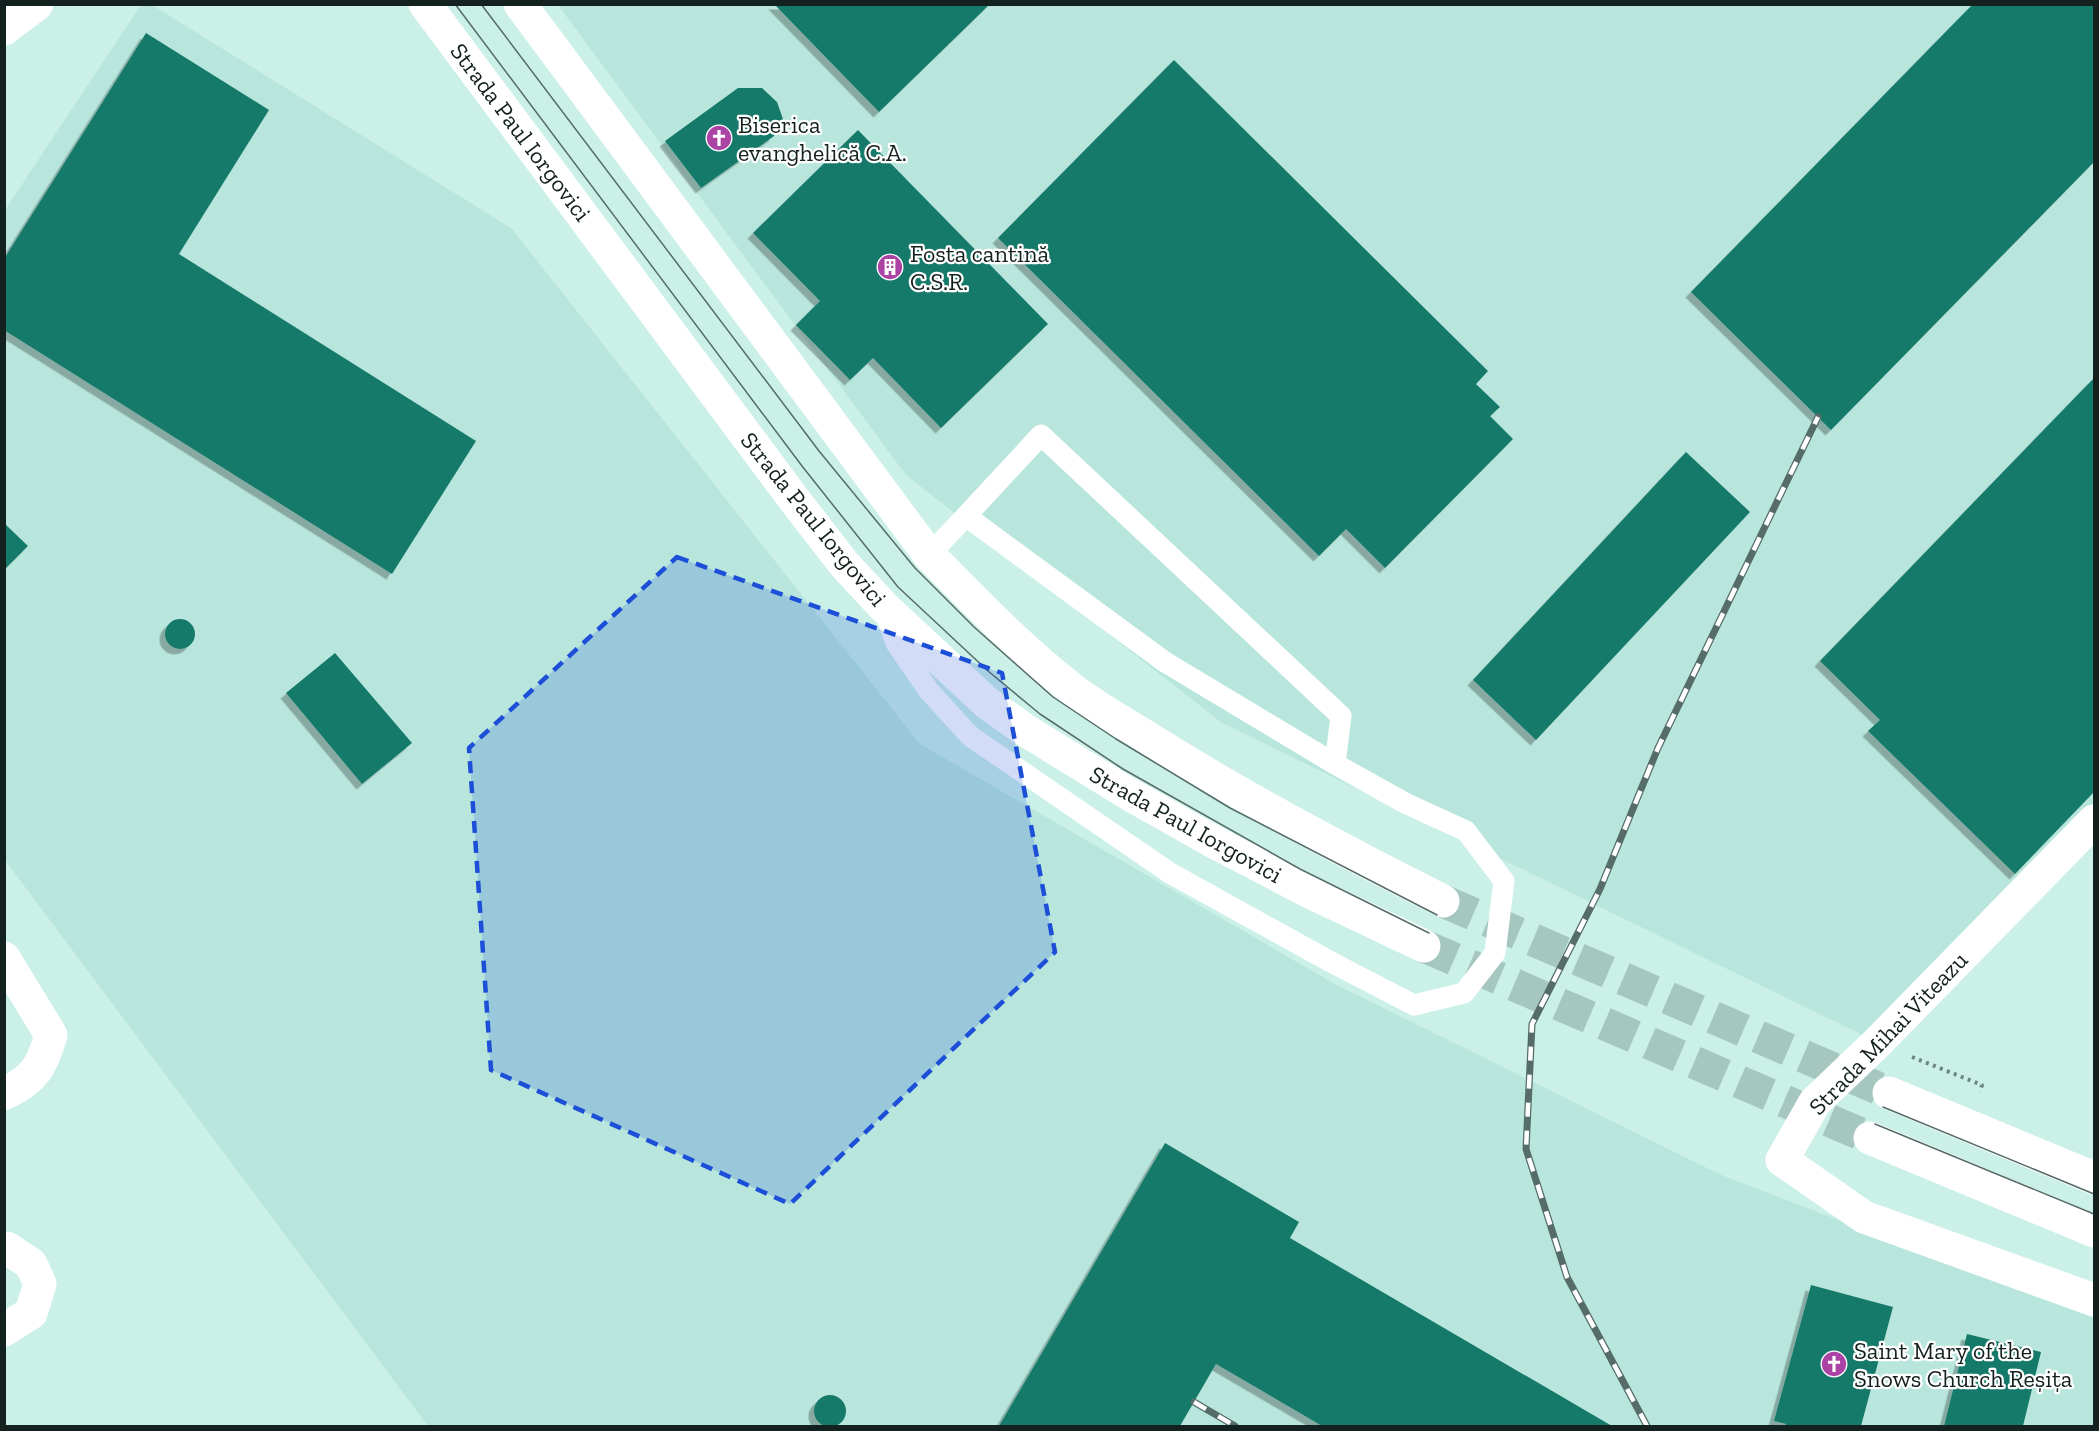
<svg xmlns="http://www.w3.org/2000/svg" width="2099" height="1431" viewBox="0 0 2099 1431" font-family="'Zilla Slab',serif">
	<defs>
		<filter id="shadow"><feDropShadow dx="-5.5" dy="5.5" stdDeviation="0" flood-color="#0004"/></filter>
	</defs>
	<rect width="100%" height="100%" fill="#cbf0e8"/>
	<path fill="#b8e6dc" d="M141,5H152L511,228L920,744L1335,984L1721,1175L2094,1318V1426H428L5,860V210Z
		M558,5H2094V821L1877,1042L1222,723L906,475Z"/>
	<path fill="#197a6b" filter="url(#shadow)" d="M774,4H990L879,112Z
		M1973,4H2094V162L1831,430L1691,292Z
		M146,33L269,110L179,254L476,441L392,574L4,330V259Z
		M1174,60L1488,371L1476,384L1500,407L1490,416L1513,439L1385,568L1346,529L1319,556L998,238Z
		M738,88H762L777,102L783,119L774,136L701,188L665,141Z
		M858,130L1048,324L941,428L873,358L850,380L796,325L820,301L753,233Z
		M2094,378V792L2015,874L1868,731L1880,720L1820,661Z
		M1686,452L1750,512L1536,740L1473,680Z
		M4,523L28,546L4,570Z
		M165 634a15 15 0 1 1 30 0a15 15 0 1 1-30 0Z
		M335,653L412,743L362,784L286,693Z
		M1165,1143L1299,1222L1290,1238L1612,1426H1322L1216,1364L1180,1426H999Z
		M1811,1285L1893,1307L1861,1426H1785L1786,1424L1774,1421Z
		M1967,1334L2041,1352L2023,1426H1944Z
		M814 1411a16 16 0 1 1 32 0a16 16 0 1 1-32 0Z"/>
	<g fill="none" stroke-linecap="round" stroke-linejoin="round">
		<path stroke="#a6c7c0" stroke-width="33" stroke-dasharray="33 16" stroke-linecap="butt" d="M1443,901L1889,1093
			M1424,946L1870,1138"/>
		<path stroke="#6e8781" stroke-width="4" stroke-dasharray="3 4.5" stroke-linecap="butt" d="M1912,1057L1982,1085L1980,1092"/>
		<path stroke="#fff" stroke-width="21" d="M966,516L1041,435L1341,716L1335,764
			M886,614L896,643L929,691L970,736L1170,873L1331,962L1414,1005L1464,993L1495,953L1504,881L1466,831L1405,803L1335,764L1165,662L966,516L929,555"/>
		<path stroke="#fff" stroke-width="33" d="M4,29L37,4
			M2094,821L1877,1043L1815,1102L1782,1160L1864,1217L2094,1300
			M4,958L51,1035C42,1066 35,1079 4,1094
			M4,1249L7,1248L31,1264L40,1284L31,1313L4,1330"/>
		<path stroke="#fff" stroke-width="33" d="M425,4L793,498L844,564L884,607L987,703L1025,730L1129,794L1216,843L1308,891L1424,946
			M520,4L929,555C975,601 1020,649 1072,689C1098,709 1128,725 1156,743C1249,801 1345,852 1443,901
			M1889,1093L2094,1178
			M1870,1138L2094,1231"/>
		<path stroke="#566c68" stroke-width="1.5" d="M455,4L802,466L898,587L988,671L1040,714L1123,769L1300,869L1429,933
			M481,4L819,451L915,568L974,627L1053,697L1116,739L1230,808L1437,915
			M1883,1107L2094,1194
			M1875,1124L2094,1214"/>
		<g stroke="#566c68" stroke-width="7">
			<path id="rail" d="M1194,1402L1235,1426
				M1647,1426L1567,1277L1526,1149L1532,1024L1600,889L1658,748L1818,417"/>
		</g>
		<use href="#rail" stroke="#fff" stroke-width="4.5" stroke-dasharray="14" stroke-linecap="butt"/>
	</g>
	<path fill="#1d4ed8" fill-opacity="0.2" stroke="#1d4ed8" stroke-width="4.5" stroke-dasharray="12 8" stroke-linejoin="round" d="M677,557L1002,673L1055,952L790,1204L491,1070L469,748Z"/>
	<defs>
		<g id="church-disc" transform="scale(1.35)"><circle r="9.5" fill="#ab43a5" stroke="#fff"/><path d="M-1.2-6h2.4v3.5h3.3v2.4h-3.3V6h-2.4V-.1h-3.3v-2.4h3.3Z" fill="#fff"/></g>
		<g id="building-disc" transform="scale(1.35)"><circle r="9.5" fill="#ab43a5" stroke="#fff"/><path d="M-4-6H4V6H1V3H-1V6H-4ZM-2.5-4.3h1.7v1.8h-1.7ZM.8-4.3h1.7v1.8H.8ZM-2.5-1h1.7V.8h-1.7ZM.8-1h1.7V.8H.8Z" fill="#fff"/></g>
	</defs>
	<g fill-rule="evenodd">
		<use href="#church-disc" x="719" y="138"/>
		<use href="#building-disc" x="890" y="267"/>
		<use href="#church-disc" x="1834" y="1364"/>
	</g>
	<g text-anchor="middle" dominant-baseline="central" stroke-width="4.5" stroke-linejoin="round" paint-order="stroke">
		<g font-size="24" fill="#14221f" stroke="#fff" text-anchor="start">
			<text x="738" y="124">Biserica<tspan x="738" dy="28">evanghelică C.A.</tspan></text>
			<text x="910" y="253">Fosta cantină<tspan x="910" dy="28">C.S.R.</tspan></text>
			<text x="1854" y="1350">Saint Mary of the<tspan x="1854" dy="28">Snows Church Reșița</tspan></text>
		</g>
		<g font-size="24" fill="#14221f" stroke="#fff">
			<text transform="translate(521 132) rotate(53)">Strada Paul Iorgovici</text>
			<text transform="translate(814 519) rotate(51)">Strada Paul Iorgovici</text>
			<text transform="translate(1186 824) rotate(29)">Strada Paul Iorgovici</text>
			<text transform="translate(1888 1033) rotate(-46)">Strada Mihai Viteazu</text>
		</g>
	</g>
	<rect width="2099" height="1431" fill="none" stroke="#14221f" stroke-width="12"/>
</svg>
